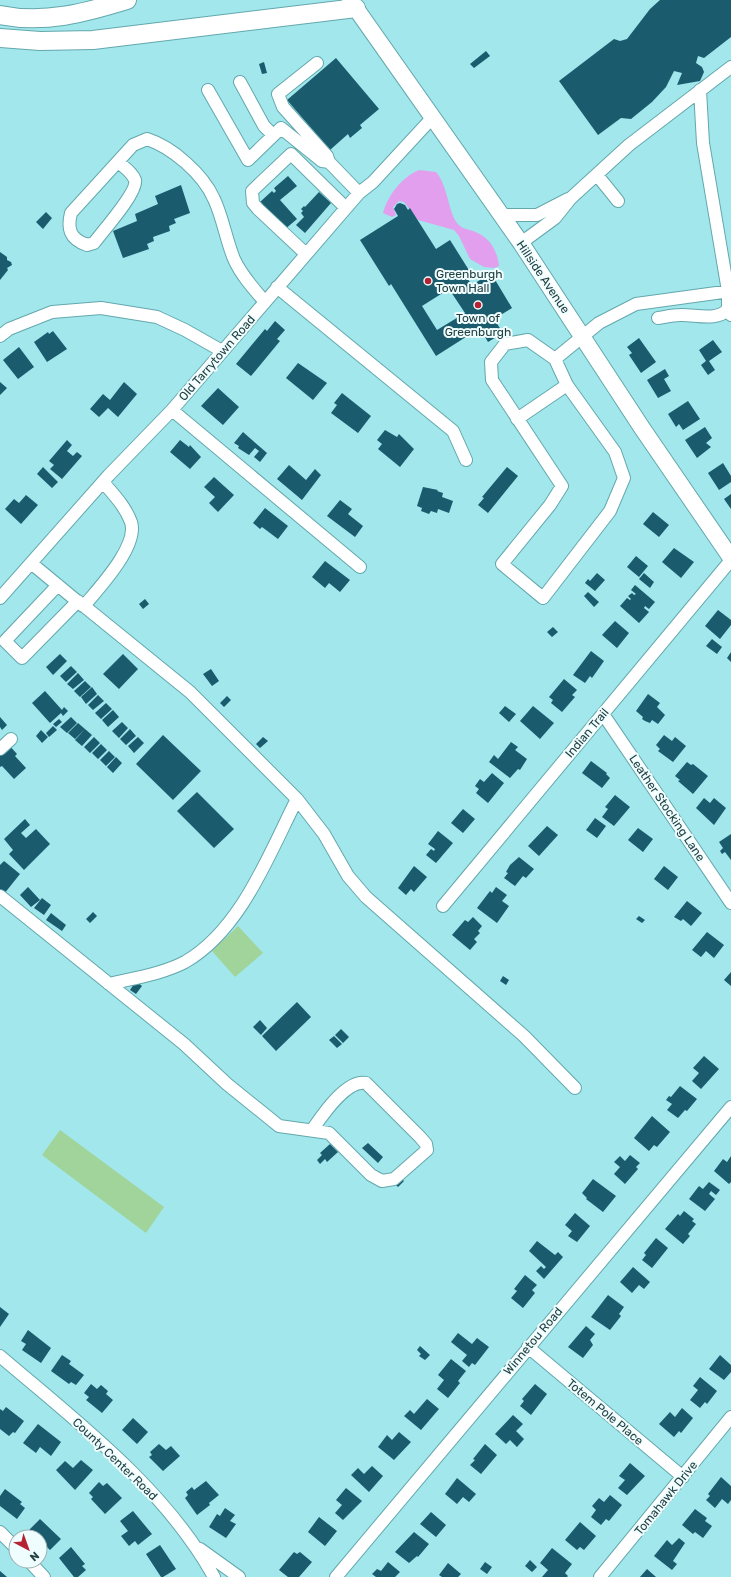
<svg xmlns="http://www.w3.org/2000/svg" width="731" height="1577" viewBox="0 0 731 1577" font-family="Rubik,sans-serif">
	<rect width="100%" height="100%" fill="#a1e7ec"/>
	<path fill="#a1d49a" d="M238,926L263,953L235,977L212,951Z
		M60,1130L164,1207L146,1233L42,1155Z"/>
	<path fill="#e29fed" d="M419,170L436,172C448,186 448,211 457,223C462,229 467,229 473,231C490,237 497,250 499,266L494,268L484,267L470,259L459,236L454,230L418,220L404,202L399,201L393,207L396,215L392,217L383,213C388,195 402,177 419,170Z"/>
	<path fill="#1b5b6e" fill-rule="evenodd" d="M660,0H731V37L704,58L698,56L696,63L702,67L704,72L700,81L677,85L682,73L674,71L666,87L652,102L631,119L621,118L598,135L559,81L614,39L620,41L627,39L650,9Z
		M486,51L490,56L474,68L470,64Z
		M336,58L379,109L360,125L362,128L350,138L348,134L330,150L287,100Z
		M264,62L267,73L262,74L259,64Z
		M288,176L297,186L280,200L297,219L284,230L260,202L272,191L274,193L276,191L274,188Z
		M181,185L190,213L174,219L176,223L169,226L170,231L153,237L154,241L147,244L149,249L123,258L113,231L137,221L135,214L158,204L155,196Z
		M319,192L331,203L305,233L296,225L304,217L301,213L303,211L301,209L304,206L305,207Z
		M400,203L405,205L408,210L410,208L436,249L450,240L472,275L467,278L472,285L491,273L512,308L494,319L503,333L488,342L480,328L436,356L391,284L389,286L360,240L398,216L394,209L397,204ZM449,289L465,313L437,330L422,306Z
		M46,212L52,218L43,229L36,222Z
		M0,252L7,257V260L11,262L12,265L7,268L8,270L0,280Z
		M275,321L285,330L277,339L280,341L251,376L236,364L265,329L267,331Z
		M53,331L67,349L47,362L34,342L48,332L49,334Z
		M639,338L656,362L641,373L629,355L632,353L627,347Z
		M713,340L722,352L709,361L715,370L708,375L701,365L706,361L699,350Z
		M19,347L34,367L18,379L3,360Z
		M298,363L327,383L313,400L286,378Z
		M665,369L669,376L664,379L671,391L658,398L647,380Z
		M0,382L7,388L0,395Z
		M124,382L137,394L118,417L108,408L99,417L90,409L103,394L110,400Z
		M218,388L239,407L223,425L201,406Z
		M342,393L371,416L358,433L331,413L337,405L334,403Z
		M688,401L700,419L683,430L679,424L676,427L668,414Z
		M705,427L712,438L706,443L711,447L697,458L685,440Z
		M385,430L397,437L399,434L414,449L400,467L378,449L382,444L377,440Z
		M243,432L267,453L260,462L254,457L259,451L255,448L249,455L238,448L239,446L234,443Z
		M67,440L72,445L67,451L73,456L77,452L82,456L62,479L50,469L54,465L49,461Z
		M180,440L189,447L190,445L201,457L190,469L170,452Z
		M723,463L731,476V482L719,490L708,473Z
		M289,465L306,480L315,469L321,475L302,500L277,479Z
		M43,467L58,482L52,488L37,474Z
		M507,467L518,476L488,513L478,505L484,498L482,497Z
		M214,477L234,495L218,512L209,503L215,497L204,487Z
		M423,487L438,490L437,491L443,493L442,497L453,501L449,513L438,509L437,513L431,511L429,514L421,511L422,508L417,506Z
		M731,494V509L724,499Z
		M26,495L38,505L21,524L5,509L14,499L19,503Z
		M340,500L352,509L348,514L363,526L355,537L327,516Z
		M265,508L288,526L278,539L262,527L260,529L253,523Z
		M653,512L669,525L659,537L643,524Z
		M674,548L694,562L681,578L662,562Z
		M636,556L648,566L639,577L627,567Z
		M325,561L350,580L340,592L329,583L325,588L312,577Z
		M597,573L605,580L595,591L585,583L588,579L590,581Z
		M644,573L654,582L650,588L639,579Z
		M635,585L655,602L649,609L645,606L644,608L649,612L639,623L620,606L627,598L630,600L631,599L628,596L632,593L634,595L636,594L631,590Z
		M588,592L599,602L594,607L584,596Z
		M145,599L149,604L143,609L139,604Z
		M718,610L731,620V625L720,639L705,626Z
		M615,621L629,633L617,648L602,635Z
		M553,627L558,632L552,637L547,632Z
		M712,639L722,647L717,654L706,646Z
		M591,651L604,661L592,678L590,676L585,683L573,675Z
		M731,652V662L727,658Z
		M60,654L67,661L53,675L46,667Z
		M123,654L138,669L119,689L103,674Z
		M71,666L77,672L66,682L60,676Z
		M211,669L219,681L212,686L203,674Z
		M78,673L84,680L73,689L67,684Z
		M564,679L577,690L572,695L575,697L562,712L551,703L553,700L549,697Z
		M85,681L91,687L80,697L74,691Z
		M92,687L97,694L86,704L81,697Z
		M45,691L62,710L64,707L68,711L63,716L61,713L50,723L32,703Z
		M648,694L660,703L657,707L665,715L658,724L652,720L650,723L645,721L642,719L643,717L636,711Z
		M98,695L104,701L93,710L88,705Z
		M227,696L231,700L224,707L220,703Z
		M106,703L112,709L101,719L95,713Z
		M505,706L516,714L509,722L499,713Z
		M533,706L554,723L540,739L520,721Z
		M113,710L119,717L108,727L102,720Z
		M0,717L7,725L2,730L0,727Z
		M71,717L77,723L67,733L60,727Z
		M59,719L62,722L56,727L53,724Z
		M122,722L128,728L119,738L112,731Z
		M78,723L85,729L75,739L68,733Z
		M53,726L57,730L49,737L46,733Z
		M85,729L92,735L82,746L75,740Z
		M130,729L136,736L126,745L120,739Z
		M41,730L48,737L42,743L36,736Z
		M163,735L201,771L173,800L136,764Z
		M664,735L672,741L675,737L686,746L673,762L658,751L660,749L656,745Z
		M94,737L100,743L90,753L84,747Z
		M138,737L144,743L134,753L128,746Z
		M263,737L268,741L260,748L256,744Z
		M511,742L518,747L515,750L527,759L520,770L518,769L510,778L489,762L494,755L498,759Z
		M8,744L17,754L15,756L26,768L14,779L2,766L0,767V751Z
		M101,744L107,750L98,759L92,753Z
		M109,751L115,757L106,766L100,760Z
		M116,757L122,763L113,773L107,767Z
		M591,761L607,773L606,774L610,778L602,788L582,773Z
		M687,762L691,765L693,764L708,776L693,794L678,781L680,780L675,776Z
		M492,773L504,783L488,803L476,793L479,789L475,786L480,779L484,782Z
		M197,792L234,829L214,848L177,811Z
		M615,795L630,807L614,826L602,817L608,809L605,807Z
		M704,798L710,803L714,798L726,808L714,825L696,808Z
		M463,809L475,819L463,833L451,823Z
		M595,818L606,826L597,838L586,830Z
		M25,819L30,825L21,833L26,838L36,829L50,844L24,870L9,854L13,850L4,839Z
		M547,826L558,835L539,856L528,846Z
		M638,828L653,839L643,852L628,840Z
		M438,831L453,843L436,863L426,855L431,849L434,851L435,849L428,844Z
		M731,834V860L725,852L722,854L720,851L723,848L719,842Z
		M519,857L534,869L526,878L523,876L515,886L504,878L508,873L506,872L510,865Z
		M4,861L20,874L4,894L0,891V865Z
		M414,866L427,877L414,892L411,889L406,895L398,888Z
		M664,866L678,877L668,890L654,879Z
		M28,887L40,900L31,907L20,895Z
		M496,887L507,895L502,901L509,906L497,923L477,908L490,891L492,893Z
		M42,898L51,905L44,915L34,908Z
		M687,901L702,913L691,926L683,919L681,921L674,917Z
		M93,912L97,916L90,923L86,919Z
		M51,913L66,925L62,931L46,920Z
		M639,916L645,920L642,923L636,919Z
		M473,917L482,926L478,931L480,933L474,939L477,942L470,950L452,935L465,920L468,922Z
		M707,932L724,945L714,958L706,951L701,957L692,950Z
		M731,972V986L724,980Z
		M503,976L509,980L506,985L500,981Z
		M136,981L142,986L136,994L130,990Z
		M297,1002L311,1017L276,1051L262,1036Z
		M260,1020L267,1028L261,1035L253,1027Z
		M341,1029L349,1037L343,1043L335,1035Z
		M334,1036L342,1044L337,1048L329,1040Z
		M704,1056L719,1069L701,1089L692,1081L699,1073L693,1068Z
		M680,1086L697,1099L687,1111L685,1110L678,1118L667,1110L672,1104L666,1100L669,1096L671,1097Z
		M652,1116L670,1132L657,1147L654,1145L649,1151L634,1138Z
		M368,1143L383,1157L378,1163L362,1148Z
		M330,1144L338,1152L327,1162L325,1159L320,1164L317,1160L322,1155L320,1153Z
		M630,1155L640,1163L636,1167L638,1169L625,1184L614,1174L620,1167L614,1162L620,1156L625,1161Z
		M731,1156V1182L729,1184L714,1171L723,1159L727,1162Z
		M399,1176L404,1181L398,1187L393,1182Z
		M593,1179L616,1196L603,1212L586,1199L587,1198L582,1193Z
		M709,1182L720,1190L716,1195L711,1191L709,1194L715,1199L705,1211L689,1199L699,1186L703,1189Z
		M684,1211L694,1219L692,1221L696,1224L688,1234L690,1236L683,1244L665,1229L678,1214L680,1216Z
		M575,1213L590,1226L577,1242L568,1236L572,1231L565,1225Z
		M656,1238L668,1248L652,1268L642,1260L646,1255L644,1253Z
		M537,1241L555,1255L558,1252L563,1257L544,1279L536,1271L541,1266L544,1269L546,1267L529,1251Z
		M633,1267L650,1282L644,1289L639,1285L632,1293L620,1282Z
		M525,1275L537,1285L532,1290L535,1293L523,1308L511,1298L517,1291L514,1289Z
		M608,1295L624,1307L619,1314L621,1316L610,1330L591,1317Z
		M0,1307L9,1314L0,1327Z
		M586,1326L595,1334L590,1340L593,1345L583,1358L568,1347Z
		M28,1330L51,1348L41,1363L22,1350L26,1344L21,1341Z
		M458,1333L472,1344L477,1338L489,1347L475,1365L472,1363L469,1367L462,1361L467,1355L451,1342Z
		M420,1346L430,1355L425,1360L419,1356L421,1354L417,1350Z
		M62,1355L71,1361L69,1364L84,1375L76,1385L71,1382L69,1384L51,1371Z
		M720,1355L731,1365V1372L724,1380L709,1369Z
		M451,1359L466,1371L458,1381L460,1383L448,1398L437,1389L444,1380L438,1375Z
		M700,1377L717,1391L707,1404L705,1402L700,1408L690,1400L698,1390L693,1386Z
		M91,1384L97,1389L101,1385L108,1391L106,1394L113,1400L102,1413L86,1400L89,1397L84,1393Z
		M535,1384L547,1394L531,1415L520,1406L524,1401L522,1399Z
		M427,1399L439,1409L421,1430L404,1416L410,1410L414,1414Z
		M6,1407L24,1421L15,1433L13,1432L9,1436L0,1429V1409L3,1411Z
		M682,1408L693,1418L681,1433L679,1431L674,1437L659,1424L670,1412L675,1417Z
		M513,1415L523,1424L516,1431L524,1439L517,1447L510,1440L506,1444L495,1434Z
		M133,1418L148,1432L137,1444L122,1430Z
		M38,1424L61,1442L51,1456L40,1447L36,1453L23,1443Z
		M399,1432L411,1442L394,1460L378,1447L387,1435L392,1440Z
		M159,1444L166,1450L171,1446L180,1456L163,1471L149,1457L152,1455L150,1452Z
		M485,1444L497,1455L481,1474L470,1465L475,1460L473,1459Z
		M81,1460L93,1470L75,1490L56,1470L65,1461L73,1468Z
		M630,1463L645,1476L627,1495L618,1488L625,1480L619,1476Z
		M372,1466L383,1476L369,1492L351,1475L358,1468L364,1474Z
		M721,1477L731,1486V1500L728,1504L722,1499L715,1508L706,1500L710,1496L708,1494Z
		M457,1478L476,1494L469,1502L463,1497L457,1504L445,1494Z
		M206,1481L219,1495L209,1503L210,1505L197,1515L185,1498L188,1495L186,1492L192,1487L194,1490Z
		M99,1482L103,1486L107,1483L122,1498L105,1514L91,1499L93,1497L89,1493Z
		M346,1488L362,1501L343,1520L335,1513L342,1505L336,1500Z
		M5,1489L22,1502L20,1504L25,1508L17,1519L0,1506V1496Z
		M610,1495L622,1505L609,1521L606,1519L601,1525L591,1517L596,1510L592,1506L599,1498L604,1502Z
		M225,1508L235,1515L230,1521L236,1524L226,1538L209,1527L217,1514L220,1516Z
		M695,1509L707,1518L705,1521L712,1526L703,1538L695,1532L693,1534L682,1525Z
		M133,1511L152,1534L138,1545L135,1541L129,1546L121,1536L128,1531L120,1521Z
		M431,1512L446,1525L436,1537L420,1524Z
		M319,1517L337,1531L325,1546L308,1532Z
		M40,1519L61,1539L50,1550L40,1540V1537H37L29,1530Z
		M580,1522L596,1536L584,1550L580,1547L577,1550L565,1540Z
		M414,1532L429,1544L418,1557L417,1556L409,1563L395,1552Z
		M679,1538L685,1543L673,1561L677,1564L672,1570L654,1556L667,1540L672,1545Z
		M160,1545L176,1569L163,1577H161L146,1554Z
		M71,1547L85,1564L82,1566L86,1570L78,1577H74L59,1558Z
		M552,1548L572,1564L565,1573L568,1576L567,1577H542L548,1570L540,1563Z
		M294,1552L297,1554L300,1552L312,1562L299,1577H288L279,1570Z
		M530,1560L537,1567L532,1572L525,1566Z
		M388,1562L400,1572L395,1577H376L372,1574L377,1569L381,1571Z
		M485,1562L492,1567L487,1574L480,1569Z
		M448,1563L461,1574L458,1577H442L439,1575Z
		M647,1569L656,1577H640Z
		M0,1571L7,1577H0Z"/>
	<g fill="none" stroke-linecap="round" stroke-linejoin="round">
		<g stroke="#63a8ad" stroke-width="14">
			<path id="minor" d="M317,63L278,94L283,107L327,156L329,162L359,193
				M240,82L264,126L273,135
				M208,90L248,160L281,128L322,161L329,162
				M700,90L703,143L728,291V309L731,315
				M118,162C124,167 132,172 135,180C138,192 102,232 94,243L87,245C70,239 67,229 71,213L133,145L147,139C172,147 203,174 214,199C223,218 226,240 234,259C241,275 254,289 265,302
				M597,175L618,201
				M501,215H537L568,199
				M521,243L555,218L571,198L629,145L731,67
				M306,254L258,209L253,203L252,191L291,154L346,208
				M277,287L453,431L466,460
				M658,318C665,317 673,315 680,315C694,314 718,322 728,309
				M0,336L9,329L52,312L101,308L157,317L185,330L222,351
				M528,340L555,359L567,385L615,452L624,478L610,511L543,598L502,564L550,505L562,486L492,380L491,362L505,344Z
				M555,359L599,323L636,304L731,291
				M172,410L360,567
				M517,419L567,385
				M103,482C114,495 125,506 131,522C139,546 98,589 84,606L190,692L297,799L324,834L348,876L366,897L524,1036L575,1088
				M31,563L83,606
				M58,585L5,641L22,658L78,601
				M0,598L109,475L172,410L359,193L373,182L433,117
				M603,714L731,903
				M0,749L11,739
				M0,896L184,1044L227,1084L279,1126L329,1133L371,1175L382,1181L394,1179L427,1150L426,1144L420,1137L366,1083C346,1079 322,1116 312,1130
				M443,906L731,560
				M109,984C134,978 162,974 185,962C241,930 269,854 297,799
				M528,1347L683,1477
				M0,1356C76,1421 165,1488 214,1577
				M0,1532L16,1548
				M200,1549L239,1577
				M29,1561L44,1577
				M336,1577L731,1107
				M600,1577L731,1417"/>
		</g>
		<g stroke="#63a8ad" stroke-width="18">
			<path id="major" d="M350,0L521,243L642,428L731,558"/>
		</g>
		<g stroke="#63a8ad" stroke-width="20">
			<path id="highway" d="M0,15C44,24 85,13 127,0
				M0,38L40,41L93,40L356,8"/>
		</g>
		<use href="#minor" stroke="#fff" stroke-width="12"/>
		<use href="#major" stroke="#fff" stroke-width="16"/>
		<use href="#highway" stroke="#fff" stroke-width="18"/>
	</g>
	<g fill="#b52332" stroke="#effdfe" stroke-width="1.5">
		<circle cx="428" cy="281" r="4"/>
		<circle cx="478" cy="305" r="4"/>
	</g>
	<g text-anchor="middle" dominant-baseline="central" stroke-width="4" stroke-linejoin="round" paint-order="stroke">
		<g font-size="12" fill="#234042" stroke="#effdfe" text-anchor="start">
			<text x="436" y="274">Greenburgh<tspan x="436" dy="14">Town Hall</tspan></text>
			<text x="478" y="318" text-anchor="middle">Town of<tspan x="478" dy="14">Greenburgh</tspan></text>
		</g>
		<g font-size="12" fill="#234042" stroke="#effdfe">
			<text transform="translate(543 277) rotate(56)">Hillside Avenue</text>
			<text transform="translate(217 358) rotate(-49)">Old Tarrytown Road</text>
			<text transform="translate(587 733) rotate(-50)">Indian Trail</text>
			<text transform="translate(667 808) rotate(56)">Leather Stocking Lane</text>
			<text transform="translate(533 1341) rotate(-50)">Winnetou Road</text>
			<text transform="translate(605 1412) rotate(40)">Totem Pole Place</text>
			<text transform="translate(115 1459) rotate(44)">County Center Road</text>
			<text transform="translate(666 1498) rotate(-51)">Tomahawk Drive</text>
		</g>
	</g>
	<g transform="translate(28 1549) rotate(139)"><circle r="19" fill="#effdfe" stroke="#9db1b3"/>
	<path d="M0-3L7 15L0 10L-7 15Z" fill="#b52332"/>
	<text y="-6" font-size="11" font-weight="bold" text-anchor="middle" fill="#234042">N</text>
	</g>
</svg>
